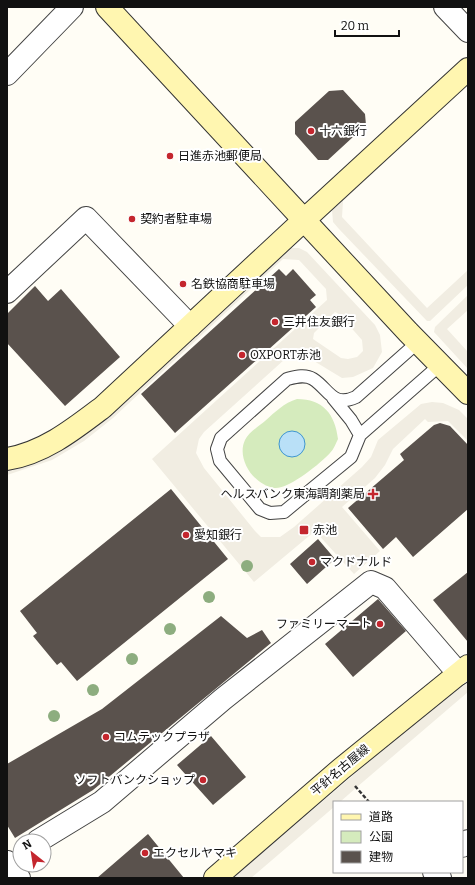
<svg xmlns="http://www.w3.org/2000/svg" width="475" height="885" viewBox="0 0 475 885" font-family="Bitter,'Noto Sans JP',serif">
	<rect width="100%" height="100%" fill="#fffdf5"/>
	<path fill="#d5ebbd" d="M297,399C323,399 335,414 338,439C336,443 334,449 330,453C321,463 288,490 274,488C254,485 236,459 245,440C248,433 259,426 265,421C275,412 284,403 297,399Z"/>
	<path fill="#f1ede2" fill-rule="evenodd" d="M468,76V85L343,201L342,217L427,308L468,270V285L430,321H427L339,229L333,222L332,210L334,203Z
		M291,248H299L307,252L375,325L380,335L382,352L373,368L353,377L342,378L309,358L298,355L285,359L204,432L199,439L196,453L204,468L255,531L261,537H280L294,527L362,467L371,457L378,440L421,404L432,402L443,403L459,410L468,419V441L448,421L428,422L425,419L393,449L385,465L375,478L342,507L380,551L354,574L315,531L254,582L152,459L327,300L326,289L299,260L283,259L113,418L84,441L52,460L7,475V468L17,465L282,252ZM335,312L339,314L362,340L363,351L357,357L348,359L341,358L313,339L314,333Z
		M468,295V310L447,329L468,352V369L434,332L435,327Z
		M468,677V692L357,787L340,802H334V807L251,878H233Z"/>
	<path fill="#b9e0f7" stroke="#3f96cf" d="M279 444a13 13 0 1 1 26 0a13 13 0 1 1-26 0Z"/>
	<path fill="#5a524d" d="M343,90L365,114L366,125L328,160H318L295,134V122L329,91Z
		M279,269L286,276L293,269L316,295L310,300L316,307L175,433L141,394Z
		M35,286L48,301L61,289L120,357L65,406L7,343V314Z
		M440,423L450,426L468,445V509L413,557L396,537L383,549L348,508L404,460L400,454L434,425Z
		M171,489L228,559L77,681L61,662L57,665L33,636L37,633L20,611Z
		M318,539L335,559L307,584L290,564Z
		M468,572V642L433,600Z
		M378,599L406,631L353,677L325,644Z
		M221,616L247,638L262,630L271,643L93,790L15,838L7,825V764L102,709Z
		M211,736L246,777L213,805L177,765Z
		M148,834L184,878H97Z"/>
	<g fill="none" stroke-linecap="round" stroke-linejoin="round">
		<g stroke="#444" stroke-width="14">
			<path id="lane" d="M418,342L356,397C332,408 329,389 313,379C305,374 295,377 287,379L221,438L217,449L220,461L260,509L270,513L284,512L351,457L360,435L441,364
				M333,398L351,420L360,435"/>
		</g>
		<g stroke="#444" stroke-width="24">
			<path id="street" d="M445,7L468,31
				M7,74L72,7
				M7,292L86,218L190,326
				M38,841L102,802L223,699L371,582L385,588L459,674
				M462,846L468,841
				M7,862L19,878
				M434,872L440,878"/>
		</g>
		<g stroke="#333" stroke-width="24">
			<path id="secondary" d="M107,7L304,220L468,69
				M7,459C44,453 74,429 103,407L304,220L408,332L468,393
				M215,878L341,769L468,666"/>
		</g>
		<path stroke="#333" stroke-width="2.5" stroke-dasharray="4 2" stroke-linecap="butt" d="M355,786L369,802"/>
		<use href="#lane" stroke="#fff" stroke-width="12"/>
		<use href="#street" stroke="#fff" stroke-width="22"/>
		<use href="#secondary" stroke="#fff6b0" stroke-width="22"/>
	</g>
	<g fill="#8dad7f">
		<circle cx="247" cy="566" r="6"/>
		<circle cx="209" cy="597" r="6"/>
		<circle cx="170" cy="629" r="6"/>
		<circle cx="132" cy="659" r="6"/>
		<circle cx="93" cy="690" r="6"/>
		<circle cx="54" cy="716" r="6"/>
	</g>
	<g fill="#c4262e" stroke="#fff" stroke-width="1.5">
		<circle cx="311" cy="131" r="4"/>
		<circle cx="170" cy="156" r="4"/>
		<circle cx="132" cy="219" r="4"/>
		<circle cx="183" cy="284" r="4"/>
		<circle cx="275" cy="322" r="4"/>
		<circle cx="242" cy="355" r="4"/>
		<path d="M371 488h4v4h4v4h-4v4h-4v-4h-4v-4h4z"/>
		<rect x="299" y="525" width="10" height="10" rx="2"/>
		<circle cx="186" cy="535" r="4"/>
		<circle cx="312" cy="562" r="4"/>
		<circle cx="380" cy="624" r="4"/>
		<circle cx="106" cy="737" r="4"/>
		<circle cx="203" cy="780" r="4"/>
		<circle cx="145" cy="853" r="4"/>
	</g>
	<g text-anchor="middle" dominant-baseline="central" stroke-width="4" stroke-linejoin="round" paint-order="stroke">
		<g font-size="12" fill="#111" stroke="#fff" text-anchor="start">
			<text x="319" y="131">十六銀行</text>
			<text x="178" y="156">日進赤池郵便局</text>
			<text x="140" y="219">契約者駐車場</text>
			<text x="191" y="284">名鉄協商駐車場</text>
			<text x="283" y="322">三井住友銀行</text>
			<text x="250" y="355">OXPORT赤池</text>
			<text x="365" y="494" text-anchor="end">ヘルスバンク東海調剤薬局</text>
			<text x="313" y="530">赤池</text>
			<text x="194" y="535">愛知銀行</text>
			<text x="320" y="562">マクドナルド</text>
			<text x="372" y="624" text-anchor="end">ファミリーマート</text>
			<text x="114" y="737">コムテックプラザ</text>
			<text x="195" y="780" text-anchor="end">ソフトバンクショップ</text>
			<text x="153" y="853">エクセルヤマキ</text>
		</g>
		<g font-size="12" fill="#111" stroke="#fff">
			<text transform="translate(340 770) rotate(-40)">平針名古屋線</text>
		</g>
	</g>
	<rect width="475" height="885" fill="none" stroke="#111111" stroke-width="16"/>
	<rect x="333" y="801" width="130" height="72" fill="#ffffff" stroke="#a0a0a0"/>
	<rect x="341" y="814" width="20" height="6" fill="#fff6b0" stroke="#a0a0a0"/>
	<text x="369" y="821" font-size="12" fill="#111111">道路</text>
	<rect x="341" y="831" width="20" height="12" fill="#d5ebbd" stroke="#a0a0a0"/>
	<text x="369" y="841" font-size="12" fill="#111111">公園</text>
	<rect x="341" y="851" width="20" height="12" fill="#5a524d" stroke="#a0a0a0"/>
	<text x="369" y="861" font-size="12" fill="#111111">建物</text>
	<g transform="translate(32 853) rotate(330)"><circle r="19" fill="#ffffff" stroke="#a0a0a0"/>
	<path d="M0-3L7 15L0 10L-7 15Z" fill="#c4262e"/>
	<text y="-6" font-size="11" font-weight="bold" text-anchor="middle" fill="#111111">N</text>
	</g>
	<path d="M335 30v6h64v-6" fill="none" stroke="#111111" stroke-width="2"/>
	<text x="341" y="30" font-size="12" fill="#111111" stroke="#ffffff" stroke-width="3" paint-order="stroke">20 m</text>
</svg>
